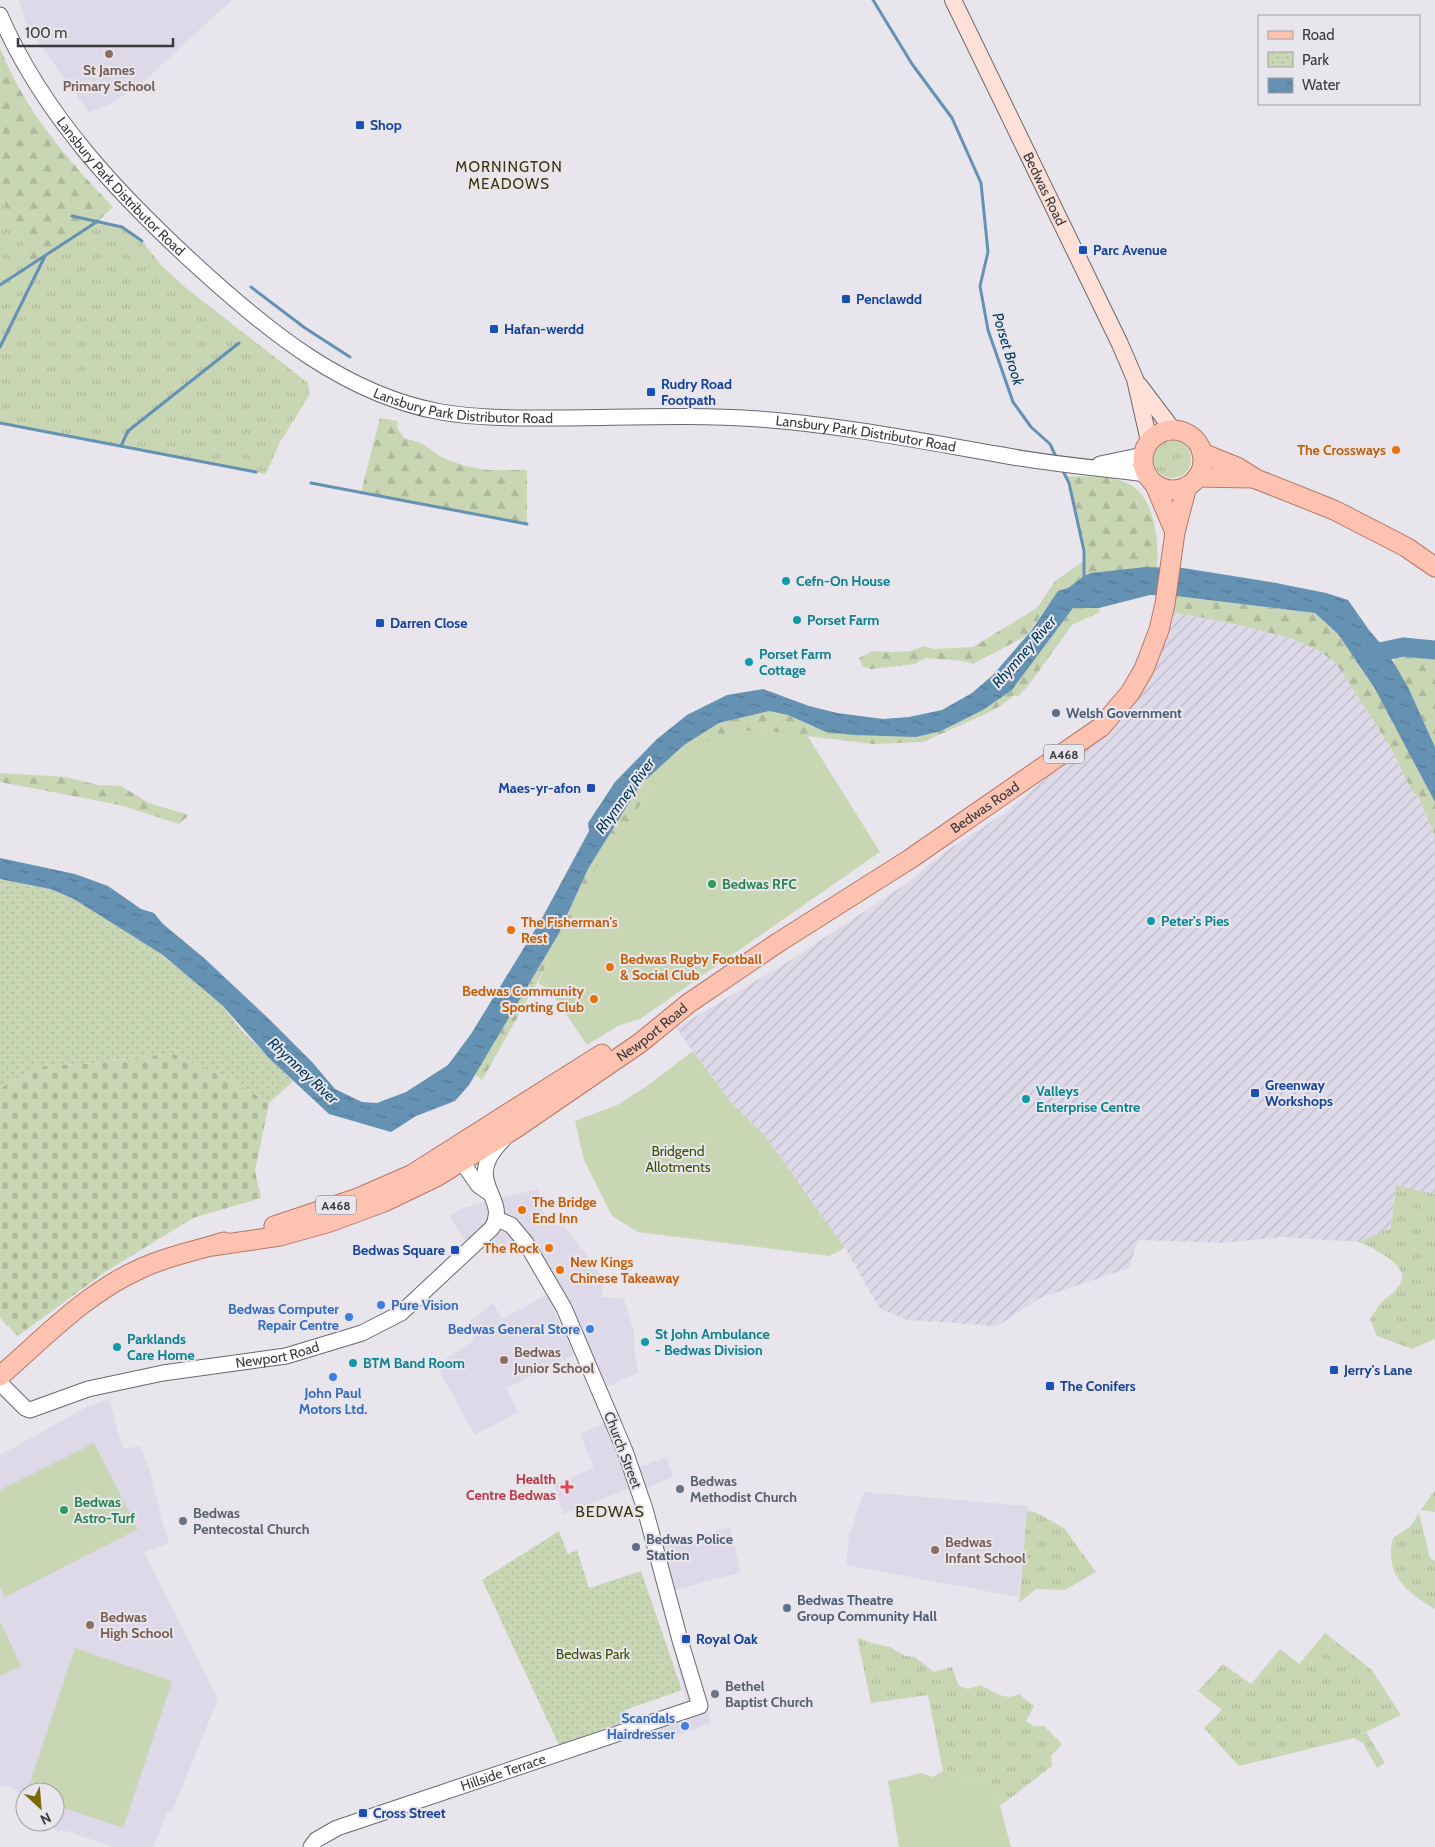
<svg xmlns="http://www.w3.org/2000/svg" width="1435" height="1847" viewBox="0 0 1435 1847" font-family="Cabin,sans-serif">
	<defs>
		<pattern id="industrial-furrows" width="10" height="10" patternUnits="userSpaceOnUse" patternTransform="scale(1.25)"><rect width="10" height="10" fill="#ddd9e8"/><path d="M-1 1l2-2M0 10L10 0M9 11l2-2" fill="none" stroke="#bebbc8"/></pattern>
		<pattern id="grass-tufts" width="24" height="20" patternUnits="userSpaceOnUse" patternTransform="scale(1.25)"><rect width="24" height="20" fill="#c9d6b4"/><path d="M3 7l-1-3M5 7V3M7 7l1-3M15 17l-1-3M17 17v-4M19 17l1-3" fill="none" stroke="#adb89c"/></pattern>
		<pattern id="forest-firs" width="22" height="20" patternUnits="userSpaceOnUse" patternTransform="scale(1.25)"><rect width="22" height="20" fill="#c9d6b4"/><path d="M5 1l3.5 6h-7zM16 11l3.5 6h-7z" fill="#adb89c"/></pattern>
		<pattern id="cemetery-stones" width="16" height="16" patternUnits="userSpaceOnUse" patternTransform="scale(1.25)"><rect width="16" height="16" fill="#c9d6b4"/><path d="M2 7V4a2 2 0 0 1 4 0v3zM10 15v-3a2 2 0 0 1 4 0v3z" fill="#adb89c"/></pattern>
		<pattern id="park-dots" width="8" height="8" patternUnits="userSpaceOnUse" patternTransform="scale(1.25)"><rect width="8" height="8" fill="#c9d6b4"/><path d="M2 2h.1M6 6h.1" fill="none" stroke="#adb89c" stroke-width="1.8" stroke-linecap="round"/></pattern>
		<pattern id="water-ripples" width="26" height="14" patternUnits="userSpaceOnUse" patternTransform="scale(1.25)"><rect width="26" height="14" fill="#6591b3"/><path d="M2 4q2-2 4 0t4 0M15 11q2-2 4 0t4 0" fill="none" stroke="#547793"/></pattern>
	</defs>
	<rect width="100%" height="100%" fill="#e8e5ed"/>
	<path fill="#ddd9e8" d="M19,0H232L143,82L111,104L89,112L27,27Z
		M538,1189L546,1225L564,1226L574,1238L602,1276V1297L624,1299L634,1332V1348L638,1372L605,1388L639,1467L667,1457L673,1477L644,1489L664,1546L730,1527L741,1572L672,1591L711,1723L662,1741L654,1715L687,1704L645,1534L631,1488L563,1514L554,1484L594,1468L580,1434L609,1421L551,1296L520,1244L501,1255L483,1233L468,1245L449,1216L463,1208Z
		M547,1295L574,1355L506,1388L518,1412L475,1435L436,1365L475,1340L467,1324L493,1303L502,1319Z
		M109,1399L123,1449L140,1446L151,1474L161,1518L169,1543L144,1552L218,1699L172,1812H167L154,1847H114L67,1831H58L46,1822H55V1792H25V1800L11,1786L0,1787V1455L87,1407Z
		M864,1492L1028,1506L1018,1597L846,1565L849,1535Z"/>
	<path fill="url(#industrial-furrows)" d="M1173,612L1230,623L1290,638L1316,649L1335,662L1390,746L1412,791L1418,795L1435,836V1194L1396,1185L1391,1228L1359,1242L1281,1237L1222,1243L1138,1240L1129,1268L1040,1298L997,1326L907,1320L879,1308L845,1248L765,1136L730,1101L676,1028L783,965L903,886L945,852L1006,812L1064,763L1166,638Z"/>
	<path fill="url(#grass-tufts)" d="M0,198C18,219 24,238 29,266L98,221L122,227L142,241L161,265L186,288L308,383L310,394L280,442L266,474L0,423Z
		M1153 459a19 19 0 1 1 38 0a19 19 0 1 1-38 0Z
		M1396,1185L1435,1194V1339L1412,1349L1377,1336L1370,1319C1373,1315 1376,1310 1379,1305C1385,1298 1397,1292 1401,1282C1409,1264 1372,1248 1359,1242L1391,1228Z
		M1435,1490V1512L1421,1510Z
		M1027,1511L1035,1512L1064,1528L1096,1572L1065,1590L1036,1589L1019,1603Z
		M1419,1513L1430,1558L1435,1561V1609C1406,1592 1384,1574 1393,1538L1411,1526Z
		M1325,1633L1372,1670L1401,1715L1366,1732L1385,1763L1377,1768L1363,1743L1354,1738L1239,1766L1204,1728L1222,1710L1198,1691L1223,1664L1251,1684L1280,1649L1299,1664Z
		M857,1637L871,1643L890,1647L905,1656L915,1657L934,1672L952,1667L959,1686L968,1689L980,1685C993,1691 1005,1702 1019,1694L1034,1706L1026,1721L1034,1726H1044L1062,1744L1051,1756L1052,1766L1000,1806L997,1785L943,1771L928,1695L871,1703Z"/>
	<path fill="url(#forest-firs)" d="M0,48C24,110 67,159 113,207L98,221L29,266C24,238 18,220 0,198Z
		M380,418L397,421L398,429L404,438L421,443L443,458L465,466L488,470H527V524L361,492Z
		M1065,476C1085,477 1109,475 1127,483C1155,495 1159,542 1157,567L1084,576L1068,588L1058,592L1026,636L973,664L964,661L926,658L915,664L871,669L863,667L859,658L873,651L892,652L910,651L924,646L934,649L973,647L1037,608L1055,581L1084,561V551L1069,483Z
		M1176,596L1315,613L1338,634L1385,705L1435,802V836L1418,795L1412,791L1390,746L1335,662L1316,649L1290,638L1230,623L1173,612Z
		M1088,607L1099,608L1100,612L1072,625L1028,686L1017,697L1014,695L1002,705L983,715L923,742L873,744L757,730L688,753L660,779L643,801L596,868L565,933L482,1080L475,1074L558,935L588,869L640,785L684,745L719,723L769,711L788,715L814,727L941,731L983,710L1012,690L1073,608Z
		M1397,652L1435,655V747L1408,687L1395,668L1394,659Z
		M0,773L66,777L98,785L121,786L149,803L189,815L179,824L120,805L0,782Z"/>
	<path fill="url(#cemetery-stones)" d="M172,1053L235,1082L269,1103L255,1171L261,1198L193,1218L105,1272L18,1336L0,1318V1088L40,1066L97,1063Z"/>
	<path fill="url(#park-dots)" d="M0,879L50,889L72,898L163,955L223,1006L242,1031L293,1081L269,1103L235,1082L172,1053L97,1063L40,1066L0,1088Z
		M559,1531L568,1554L577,1550L589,1588L641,1571L682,1690L625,1710L628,1720L559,1745L482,1580Z"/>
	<path fill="#c9d6b4" d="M757,730L807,735L880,852L640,1019L618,1026L587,1045L550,990L538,983L596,868L616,837L660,779L688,753L713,737L729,732Z
		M693,1051L730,1101L765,1136L845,1248L829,1256L638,1232L612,1216L584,1160L575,1121L617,1105L647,1086Z
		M94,1443L138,1529L5,1597L0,1587V1490Z
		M0,1621L21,1666L0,1676Z
		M75,1648L172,1681L123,1828L55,1805V1792H27Z
		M943,1771L997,1785L1000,1806L1011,1847H899L888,1781L921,1773L932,1777Z"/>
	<path fill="url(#water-ripples)" d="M1146,567L1183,568L1276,583L1326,593L1348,600L1369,630L1386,650L1408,687L1435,747V802L1375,689L1338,634L1315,613L1176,596L1150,595L1099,608H1073L1012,690L983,710L941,731L916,737L854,735L826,732L788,715L769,711L719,723L684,745L640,785L588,869L558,935L469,1085L455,1101L416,1116L391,1132L329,1114L269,1058L223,1006L163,955L72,898L50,889L0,879V858L75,874L108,886L141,909L154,913L163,924L204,958L269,1019L312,1062L335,1089L362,1102L377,1103L406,1092L448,1065L471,1034L541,920L589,831L588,823L615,782L657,739L687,715L727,695L763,689L809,706L837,713L883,719L909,717L942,710L972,693L993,675L1031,631L1058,591L1068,588L1084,576L1091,573Z"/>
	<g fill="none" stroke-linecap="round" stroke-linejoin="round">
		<path stroke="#6591b3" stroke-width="3" d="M873,0L912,64L952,118L981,183L988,252L980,286L988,330L1013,402L1031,427L1050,444L1057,459
			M72,216L122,227L142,241
			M0,285L98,221
			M251,287L305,328L350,357
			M0,347L45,256
			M0,423L256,472
			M121,446L128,431L239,343
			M1062,469L1069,483L1084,551V580
			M311,483L527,524"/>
		<path stroke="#6591b3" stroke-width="19" d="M1371,654L1403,647L1435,650"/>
		<g stroke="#6a686f" stroke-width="17">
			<g id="tertiary">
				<path id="s1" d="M0,15C43,115 120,196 199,268C268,331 346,395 441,412C476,418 511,418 547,418C617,418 689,414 759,419C841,425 921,441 1002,455C1049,464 1098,468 1146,474"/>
				<path d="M1100,464L1143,455"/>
				<path d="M456,1153L478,1185L488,1192"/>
				<path id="s2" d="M0,1383L25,1408L30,1410L88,1389L163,1373L286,1356L362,1333L401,1313L492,1228C511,1196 460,1183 503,1140"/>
				<path id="s3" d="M311,1847L316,1840L337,1828L700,1706L680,1640L645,1509L625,1451L564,1308L526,1243L511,1225L497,1219"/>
			</g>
		</g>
		<g stroke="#6a686f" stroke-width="18">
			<g id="secondary">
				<path id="s4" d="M953,0L1120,344L1135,379L1149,441"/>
				<path d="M1139,385L1173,430"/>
			</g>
		</g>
		<g stroke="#b77765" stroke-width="21">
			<g id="primary">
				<circle cx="1173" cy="460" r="30"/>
				<path d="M1202,453L1237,467L1256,479L1334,510L1406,547L1435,567"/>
				<path d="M1197,477L1252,478"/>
				<path d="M1155,485L1175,532"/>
				<path d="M274,1226L358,1198L411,1175L602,1054"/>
				<path id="s5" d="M212,1246L280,1236L327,1223L384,1202L436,1177L516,1128L640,1043L689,1003L779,942L910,859L1101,727L1130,693L1144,669L1159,630L1165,604L1175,532L1187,486"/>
				<path d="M0,1376C43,1339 87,1292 140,1269C166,1256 196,1251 224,1242"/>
			</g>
		</g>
		<use href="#tertiary" stroke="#fff" stroke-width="15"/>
		<use href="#secondary" stroke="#fee0d7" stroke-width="16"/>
		<use href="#primary" stroke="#fdc2b0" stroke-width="19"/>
	</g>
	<g fill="#8d6e63" stroke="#e8e5ed" stroke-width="2">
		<circle cx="109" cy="54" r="5"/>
		<circle cx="504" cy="1360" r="5"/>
		<circle cx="935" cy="1550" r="5"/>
		<circle cx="90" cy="1625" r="5"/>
	</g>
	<g fill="#1a4fb4" stroke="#e8e5ed" stroke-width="2">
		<rect x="355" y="120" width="10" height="10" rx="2.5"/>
		<rect x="1078" y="245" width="10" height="10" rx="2.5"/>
		<rect x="841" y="294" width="10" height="10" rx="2.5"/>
		<rect x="489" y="324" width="10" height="10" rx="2.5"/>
		<rect x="646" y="387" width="10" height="10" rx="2.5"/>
		<rect x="375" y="618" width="10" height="10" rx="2.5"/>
		<rect x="586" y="783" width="10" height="10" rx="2.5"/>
		<rect x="1250" y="1088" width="10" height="10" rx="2.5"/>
		<rect x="450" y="1245" width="10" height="10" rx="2.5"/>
		<rect x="1329" y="1365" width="10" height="10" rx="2.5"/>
		<rect x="1045" y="1381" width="10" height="10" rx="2.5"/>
		<rect x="681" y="1634" width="10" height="10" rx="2.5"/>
		<rect x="358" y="1808" width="10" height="10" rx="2.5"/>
	</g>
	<g fill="#e8710a" stroke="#e8e5ed" stroke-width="2">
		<circle cx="1396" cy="450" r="5"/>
		<circle cx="511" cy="930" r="5"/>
		<circle cx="610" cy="967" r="5"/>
		<circle cx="594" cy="999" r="5"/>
		<circle cx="522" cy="1210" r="5"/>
		<circle cx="549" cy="1248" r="5"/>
		<circle cx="560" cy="1270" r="5"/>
	</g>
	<g fill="#0f9aa8" stroke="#e8e5ed" stroke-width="2">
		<circle cx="786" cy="581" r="5"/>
		<circle cx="797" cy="620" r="5"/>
		<circle cx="749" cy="662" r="5"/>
		<circle cx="1151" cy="921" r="5"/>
		<circle cx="1026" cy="1099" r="5"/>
		<circle cx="645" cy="1342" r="5"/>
		<circle cx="117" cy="1347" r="5"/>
		<circle cx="353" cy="1363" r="5"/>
	</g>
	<g fill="#5c6f8a" stroke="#e8e5ed" stroke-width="2">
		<circle cx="1056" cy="713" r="5"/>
		<circle cx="636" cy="1547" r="5"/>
		<circle cx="787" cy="1608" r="5"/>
	</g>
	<g fill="#2e9e5b" stroke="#e8e5ed" stroke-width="2">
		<circle cx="712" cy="884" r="5"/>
		<circle cx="64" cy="1510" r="5"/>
	</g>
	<g fill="#3f7fe0" stroke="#e8e5ed" stroke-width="2">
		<circle cx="381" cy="1305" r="5"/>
		<circle cx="349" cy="1317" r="5"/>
		<circle cx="590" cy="1329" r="5"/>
		<circle cx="333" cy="1377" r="5"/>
		<circle cx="685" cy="1726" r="5"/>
	</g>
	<path fill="#e0444e" stroke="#e8e5ed" stroke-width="2" d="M564.5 1479.5h5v5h5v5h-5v5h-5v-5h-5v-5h5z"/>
	<g fill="#6b7280" stroke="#e8e5ed" stroke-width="2">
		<circle cx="680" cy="1489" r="5"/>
		<circle cx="183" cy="1521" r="5"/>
		<circle cx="715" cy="1694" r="5"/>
	</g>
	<g text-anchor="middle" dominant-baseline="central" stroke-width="4" stroke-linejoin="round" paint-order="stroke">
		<g fill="#e8e5ed" stroke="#6e6d72" stroke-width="1">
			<rect x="1044" y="744.5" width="40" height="19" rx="4"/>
			<rect x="316" y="1195.5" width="40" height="19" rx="4"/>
		</g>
		<g font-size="12" font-weight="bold" fill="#3a393d">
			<text x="1064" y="754">A468</text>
			<text x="336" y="1205">A468</text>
		</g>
		<g font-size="14" font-weight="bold" fill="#785e54" stroke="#e8e5ed" text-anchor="start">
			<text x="109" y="70" text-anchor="middle">St James<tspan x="109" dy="16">Primary School</tspan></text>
			<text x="514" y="1352">Bedwas<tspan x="514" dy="16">Junior School</tspan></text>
			<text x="945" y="1542">Bedwas<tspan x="945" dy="16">Infant School</tspan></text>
			<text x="100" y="1617">Bedwas<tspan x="100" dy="16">High School</tspan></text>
		</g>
		<g font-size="14" font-weight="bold" fill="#164399" stroke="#e8e5ed" text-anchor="start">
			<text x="370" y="125">Shop</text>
			<text x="1093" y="250">Parc Avenue</text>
			<text x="856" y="299">Penclawdd</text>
			<text x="504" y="329">Hafan-werdd</text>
			<text x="661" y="384">Rudry Road<tspan x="661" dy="16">Footpath</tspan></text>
			<text x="390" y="623">Darren Close</text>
			<text x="581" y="788" text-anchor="end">Maes-yr-afon</text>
			<text x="1265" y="1085">Greenway<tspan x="1265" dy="16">Workshops</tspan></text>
			<text x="445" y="1250" text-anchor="end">Bedwas Square</text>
			<text x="1344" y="1370">Jerry's Lane</text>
			<text x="1060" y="1386">The Conifers</text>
			<text x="696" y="1639">Royal Oak</text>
			<text x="373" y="1813">Cross Street</text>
		</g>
		<g font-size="14" fill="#3a393d" stroke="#e8e5ed">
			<text stroke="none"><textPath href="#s1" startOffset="211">Lansbury Park Distributor Road</textPath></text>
			<text stroke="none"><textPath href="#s4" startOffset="210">Bedwas Road</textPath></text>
			<text stroke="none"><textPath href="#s1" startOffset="631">Lansbury Park Distributor Road</textPath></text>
			<text stroke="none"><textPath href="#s1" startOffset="1036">Lansbury Park Distributor Road</textPath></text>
			<text stroke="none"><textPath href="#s5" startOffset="898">Bedwas Road</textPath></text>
			<text stroke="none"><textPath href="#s5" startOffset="496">Newport Road</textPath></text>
			<text stroke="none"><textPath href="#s2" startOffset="295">Newport Road</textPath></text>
			<text transform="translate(623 1450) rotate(69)">Church Street</text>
			<text stroke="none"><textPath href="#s3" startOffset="208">Hillside Terrace</textPath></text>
		</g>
		<g font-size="14" font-weight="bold" fill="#c56008" stroke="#e8e5ed" text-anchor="start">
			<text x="1386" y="450" text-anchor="end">The Crossways</text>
			<text x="521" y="922">The Fisherman's<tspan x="521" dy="16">Rest</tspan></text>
			<text x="620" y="959">Bedwas Rugby Football<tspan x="620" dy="16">&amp; Social Club</tspan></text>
			<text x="584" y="991" text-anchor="end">Bedwas Community<tspan x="584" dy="16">Sporting Club</tspan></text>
			<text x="532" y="1202">The Bridge<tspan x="532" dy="16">End Inn</tspan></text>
			<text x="539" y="1248" text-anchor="end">The Rock</text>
			<text x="570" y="1262">New Kings<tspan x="570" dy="16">Chinese Takeaway</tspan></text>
		</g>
		<g font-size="14" font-weight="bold" fill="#0d838f" stroke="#e8e5ed" text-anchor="start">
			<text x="796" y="581">Cefn-On House</text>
			<text x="807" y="620">Porset Farm</text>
			<text x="759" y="654">Porset Farm<tspan x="759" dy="16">Cottage</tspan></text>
			<text x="1161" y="921">Peter's Pies</text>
			<text x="1036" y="1091">Valleys<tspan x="1036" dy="16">Enterprise Centre</tspan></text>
			<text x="655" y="1334">St John Ambulance<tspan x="655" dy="16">- Bedwas Division</tspan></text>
			<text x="127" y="1339">Parklands<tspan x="127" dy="16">Care Home</tspan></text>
			<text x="363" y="1363">BTM Band Room</text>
		</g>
		<g font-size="14" font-weight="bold" fill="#4e5e75" stroke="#e8e5ed" text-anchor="start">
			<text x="1066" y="713">Welsh Government</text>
			<text x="646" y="1539">Bedwas Police<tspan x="646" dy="16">Station</tspan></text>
			<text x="797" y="1600">Bedwas Theatre<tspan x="797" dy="16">Group Community Hall</tspan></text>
		</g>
		<g font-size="14" font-weight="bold" fill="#27864d" stroke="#e8e5ed" text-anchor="start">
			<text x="722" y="884">Bedwas RFC</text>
			<text x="74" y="1502">Bedwas<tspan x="74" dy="16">Astro-Turf</tspan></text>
		</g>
		<g font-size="14" fill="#3b4f00" stroke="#e8e5ed">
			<text x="678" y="1151">Bridgend<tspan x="678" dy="16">Allotments</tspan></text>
			<text x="593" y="1654">Bedwas Park</text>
		</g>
		<g font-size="14" font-weight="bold" fill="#366cbe" stroke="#e8e5ed" text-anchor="end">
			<text x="391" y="1305" text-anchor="start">Pure Vision</text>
			<text x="339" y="1309">Bedwas Computer<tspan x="339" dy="16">Repair Centre</tspan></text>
			<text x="580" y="1329">Bedwas General Store</text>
			<text x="333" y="1393" text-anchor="middle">John Paul<tspan x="333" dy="16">Motors Ltd.</tspan></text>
			<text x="675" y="1718">Scandals<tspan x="675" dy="16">Hairdresser</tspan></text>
		</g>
		<g font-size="14" font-weight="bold" fill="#be3a42" stroke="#e8e5ed" text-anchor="end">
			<text x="556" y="1479">Health<tspan x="556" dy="16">Centre Bedwas</tspan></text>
		</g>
		<g font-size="14" font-weight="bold" fill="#5b616d" stroke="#e8e5ed" text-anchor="start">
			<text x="690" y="1481">Bedwas<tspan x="690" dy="16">Methodist Church</tspan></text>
			<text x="193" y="1513">Bedwas<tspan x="193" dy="16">Pentecostal Church</tspan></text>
			<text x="725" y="1686">Bethel<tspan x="725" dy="16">Baptist Church</tspan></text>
		</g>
		<g font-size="15" letter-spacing="1" fill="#3e350a" stroke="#e8e5ed">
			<text x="509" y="167">MORNINGTON<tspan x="509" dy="17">MEADOWS</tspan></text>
		</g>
		<g font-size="15" font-style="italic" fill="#00385a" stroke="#e8e5ed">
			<text transform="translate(1008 349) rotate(73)">Porset Brook</text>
			<text transform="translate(1024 652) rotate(-49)">Rhymney River</text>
			<text transform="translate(625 796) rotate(-54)">Rhymney River</text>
			<text transform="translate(303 1071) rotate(43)">Rhymney River</text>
		</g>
		<g font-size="16" letter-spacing="1" fill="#3e350a" stroke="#e8e5ed">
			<text x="610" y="1511">BEDWAS</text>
		</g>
	</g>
	<rect x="1258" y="15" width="162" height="90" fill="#e8e5ed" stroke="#a2a0a7"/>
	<rect x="1268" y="31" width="25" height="8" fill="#fdc2b0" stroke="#a2a0a7"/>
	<text x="1302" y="40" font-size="15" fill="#3a393d">Road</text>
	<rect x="1268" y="52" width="25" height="15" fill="url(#park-dots)" stroke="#a2a0a7"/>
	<text x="1302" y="65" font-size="15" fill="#3a393d">Park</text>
	<rect x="1268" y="78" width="25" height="15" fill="url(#water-ripples)" stroke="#a2a0a7"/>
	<text x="1302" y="90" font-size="15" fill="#3a393d">Water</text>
	<g transform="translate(40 1807) rotate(154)"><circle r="24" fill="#e8e5ed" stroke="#a2a0a7"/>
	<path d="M0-4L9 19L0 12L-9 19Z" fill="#7d6900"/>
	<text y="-8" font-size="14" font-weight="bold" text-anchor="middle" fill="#3a393d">N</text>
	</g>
	<path d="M18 38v8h155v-8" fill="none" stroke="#3a393d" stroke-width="2.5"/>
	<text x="25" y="38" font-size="15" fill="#3a393d" stroke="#e8e5ed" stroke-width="4" paint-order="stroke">100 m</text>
</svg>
